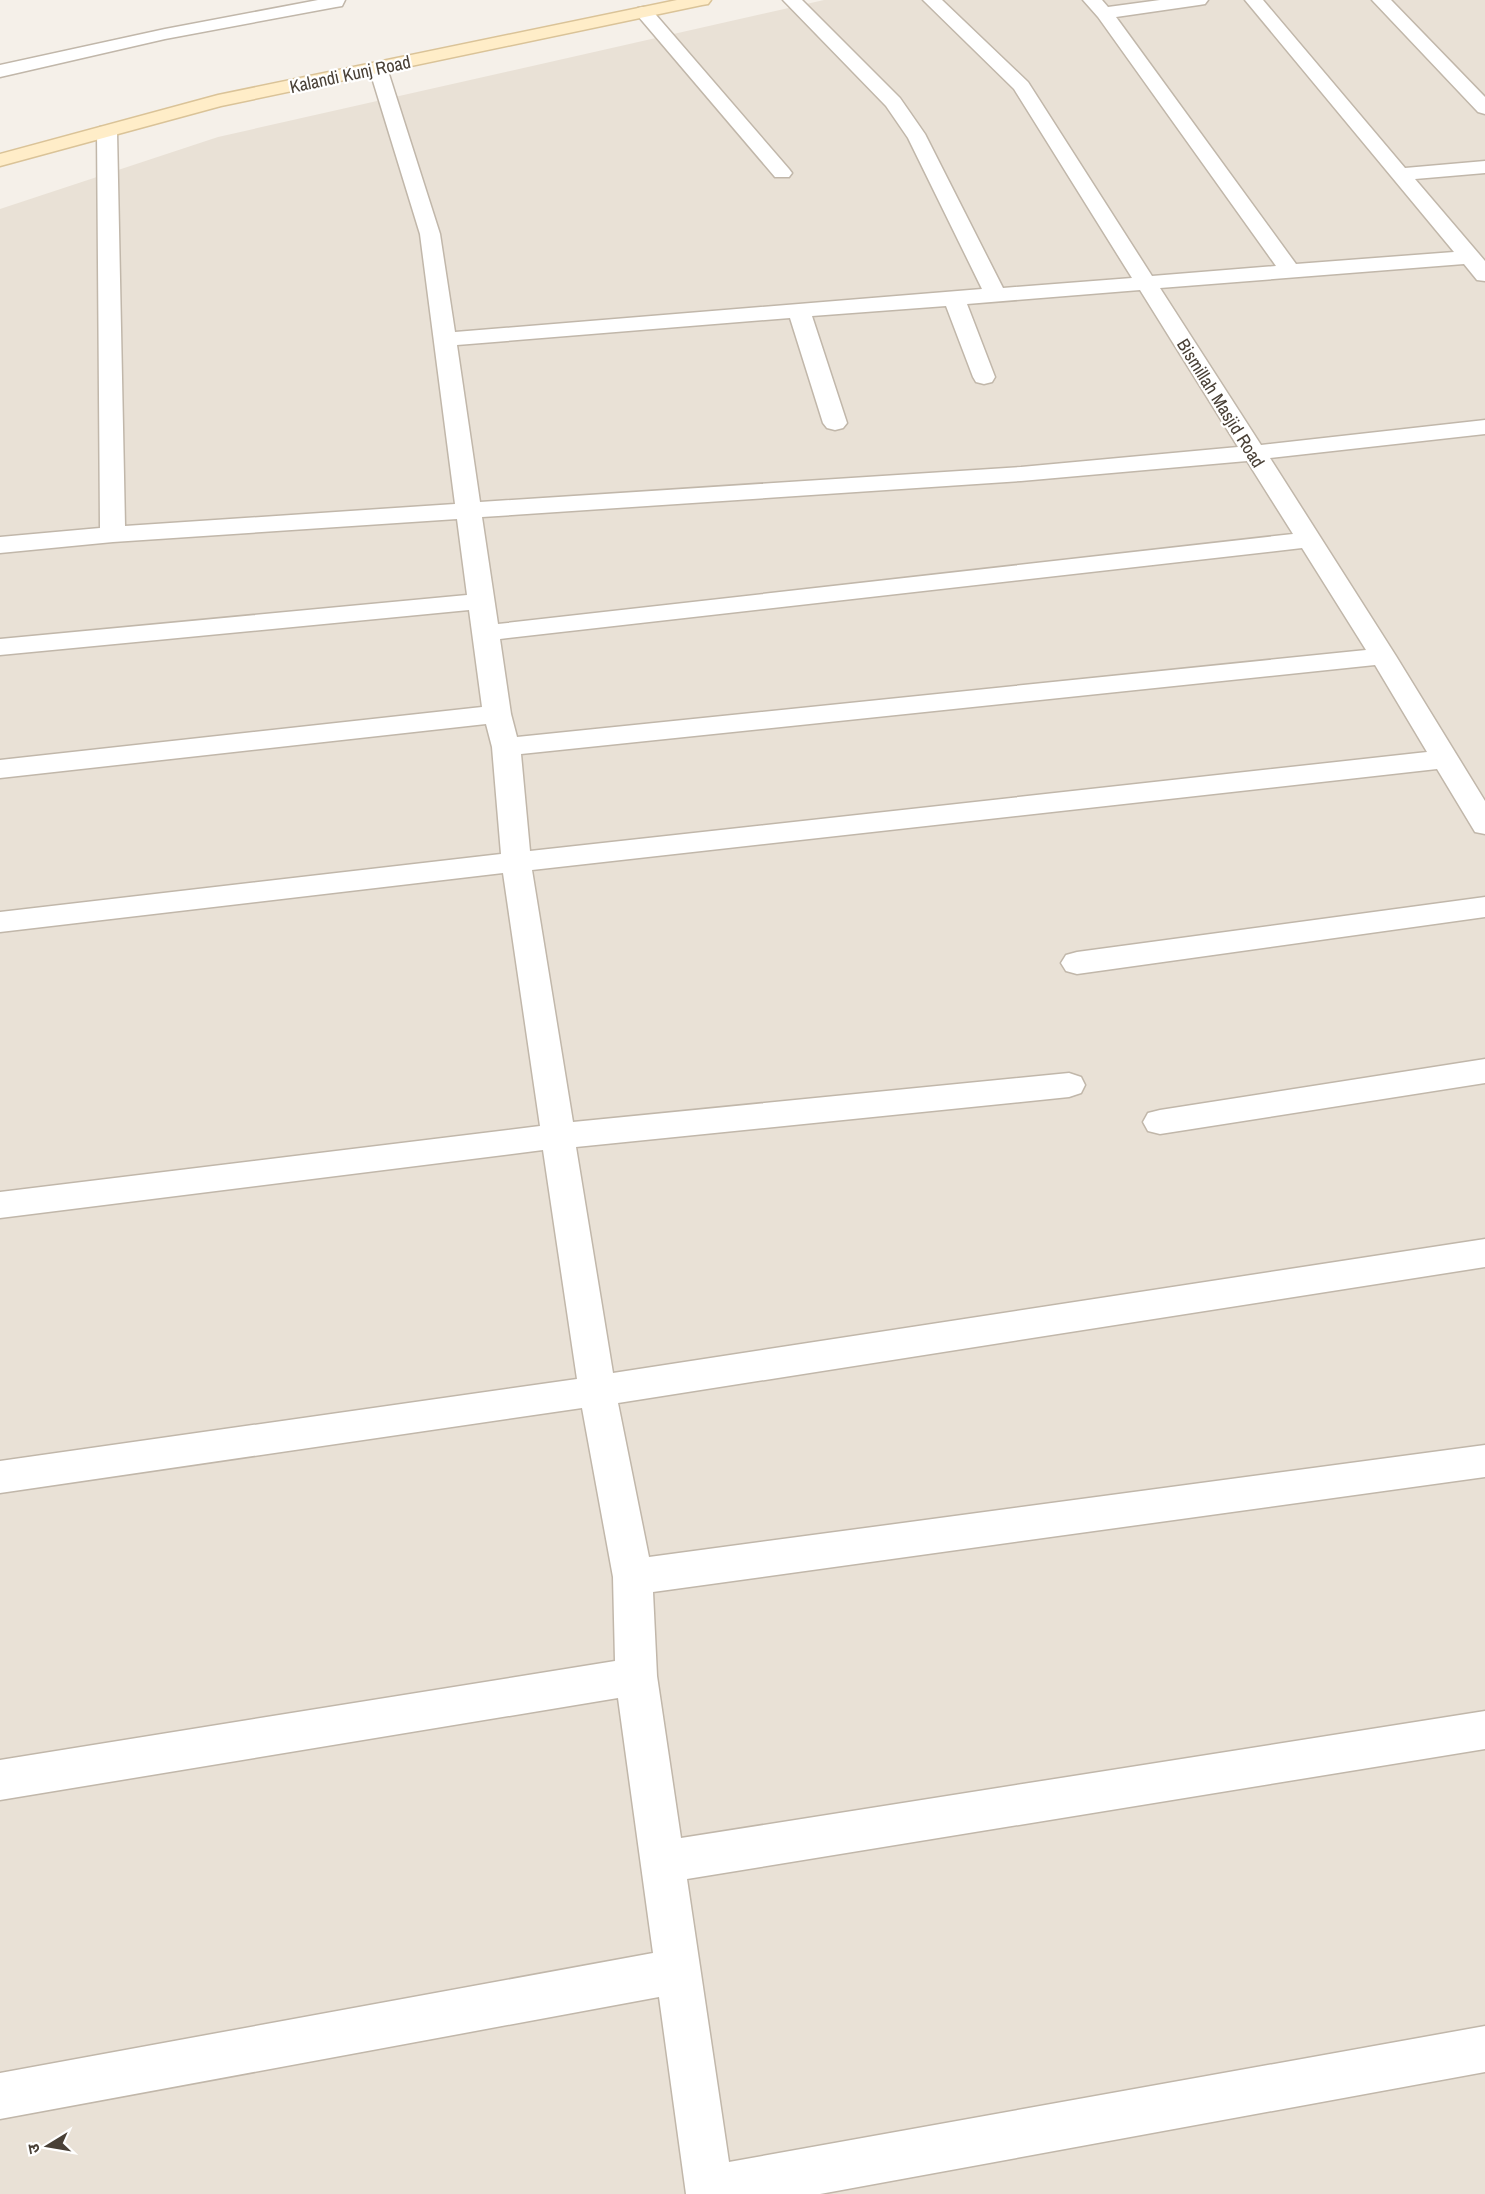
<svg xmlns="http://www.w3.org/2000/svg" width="1485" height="2194" viewBox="0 0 1485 2194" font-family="'Archivo Narrow','Noto Sans Devanagari',sans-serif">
	<rect width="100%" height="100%" fill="#f5f0e9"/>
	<path fill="#e9e1d6" d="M824,0H1485V2194H0V209L218,137Z"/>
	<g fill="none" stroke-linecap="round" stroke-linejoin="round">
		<g stroke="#c1b7aa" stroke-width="3">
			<path id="street" d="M318,0H345L342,6L336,7L165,39L0,77V65L165,29Z
				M783,0H802L900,98L925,134L1003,288L1132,278L1014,89L923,0H942L1028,82L1152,276L1276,266L1098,17L1083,0H1102L1108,7L1160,0H1208L1205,4L1199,5L1116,17L1296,264L1454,252L1245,0H1263L1405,168L1485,161V173L1415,179L1485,261V281L1477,280L1464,264L1160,288L1261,445L1485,420V434L1270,458L1396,656L1485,801V834L1475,832L1437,769L532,870L573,1122L1069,1073L1081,1077L1085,1085L1081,1093L1069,1097L576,1147L613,1373L1485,1239V1267L618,1403L649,1557L1485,1445V1477L653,1592L657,1676L681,1838L1485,1711V1749L687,1879L729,2162L1485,2026V2072L820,2194H686L659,1997L0,2119V2073L653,1953L618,1698L0,1800V1760L615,1661L613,1577L582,1408L0,1493V1461L577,1379L543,1150L0,1218V1192L540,1126L503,873L0,932V912L501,854L492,747L486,724L0,778V760L482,707L469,610L0,655V639L467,595L457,519L113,542L0,553V537L100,528L97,131L100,127H114L117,131L125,526L455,504L420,234L369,68L371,64H385L387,68L440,234L455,332L982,289L908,138L886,106ZM1140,290L1238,447L1021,467L480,502L457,345L790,318L823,423L827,428L835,430L843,428L847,423L812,316L946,306L973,377L976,382L984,384L992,382L995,377L967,304ZM1247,461L1293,534L498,624L482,517L1021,481ZM1302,548L1366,650L517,737L511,714L500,639ZM1375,665L1427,752L530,851L521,754Z
				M1372,0H1391L1485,97V114L1478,112Z
				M644,7L650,8L789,169L792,173L789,177H775L638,16L635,12L638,8Z
				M1485,897V917L1077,974L1066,971L1061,963L1066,955L1077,952Z
				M1485,1059V1083L1160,1134L1148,1131L1143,1122L1148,1113L1160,1110Z"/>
		</g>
		<g stroke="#dac398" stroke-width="3">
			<path id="secondary" d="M677,0H711L708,4L702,5L221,106L0,166V154L218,95Z"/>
		</g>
		<use href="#street" fill="#fff" fill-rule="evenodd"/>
		<use href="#secondary" fill="#ffedc8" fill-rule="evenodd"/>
	</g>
	<g text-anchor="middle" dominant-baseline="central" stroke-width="4.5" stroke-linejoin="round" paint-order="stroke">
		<g font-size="18" fill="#494036" stroke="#fff">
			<text transform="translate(350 74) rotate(-12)">Kalandi Kunj Road</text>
			<text transform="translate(1221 403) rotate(58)">Bismillah Masjid Road</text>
		</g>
	</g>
	<g transform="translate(48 2146) rotate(259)" stroke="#ffffff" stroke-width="4.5" paint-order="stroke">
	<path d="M0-4.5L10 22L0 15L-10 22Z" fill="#494036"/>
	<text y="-9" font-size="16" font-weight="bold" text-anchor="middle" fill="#494036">उ</text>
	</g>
</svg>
